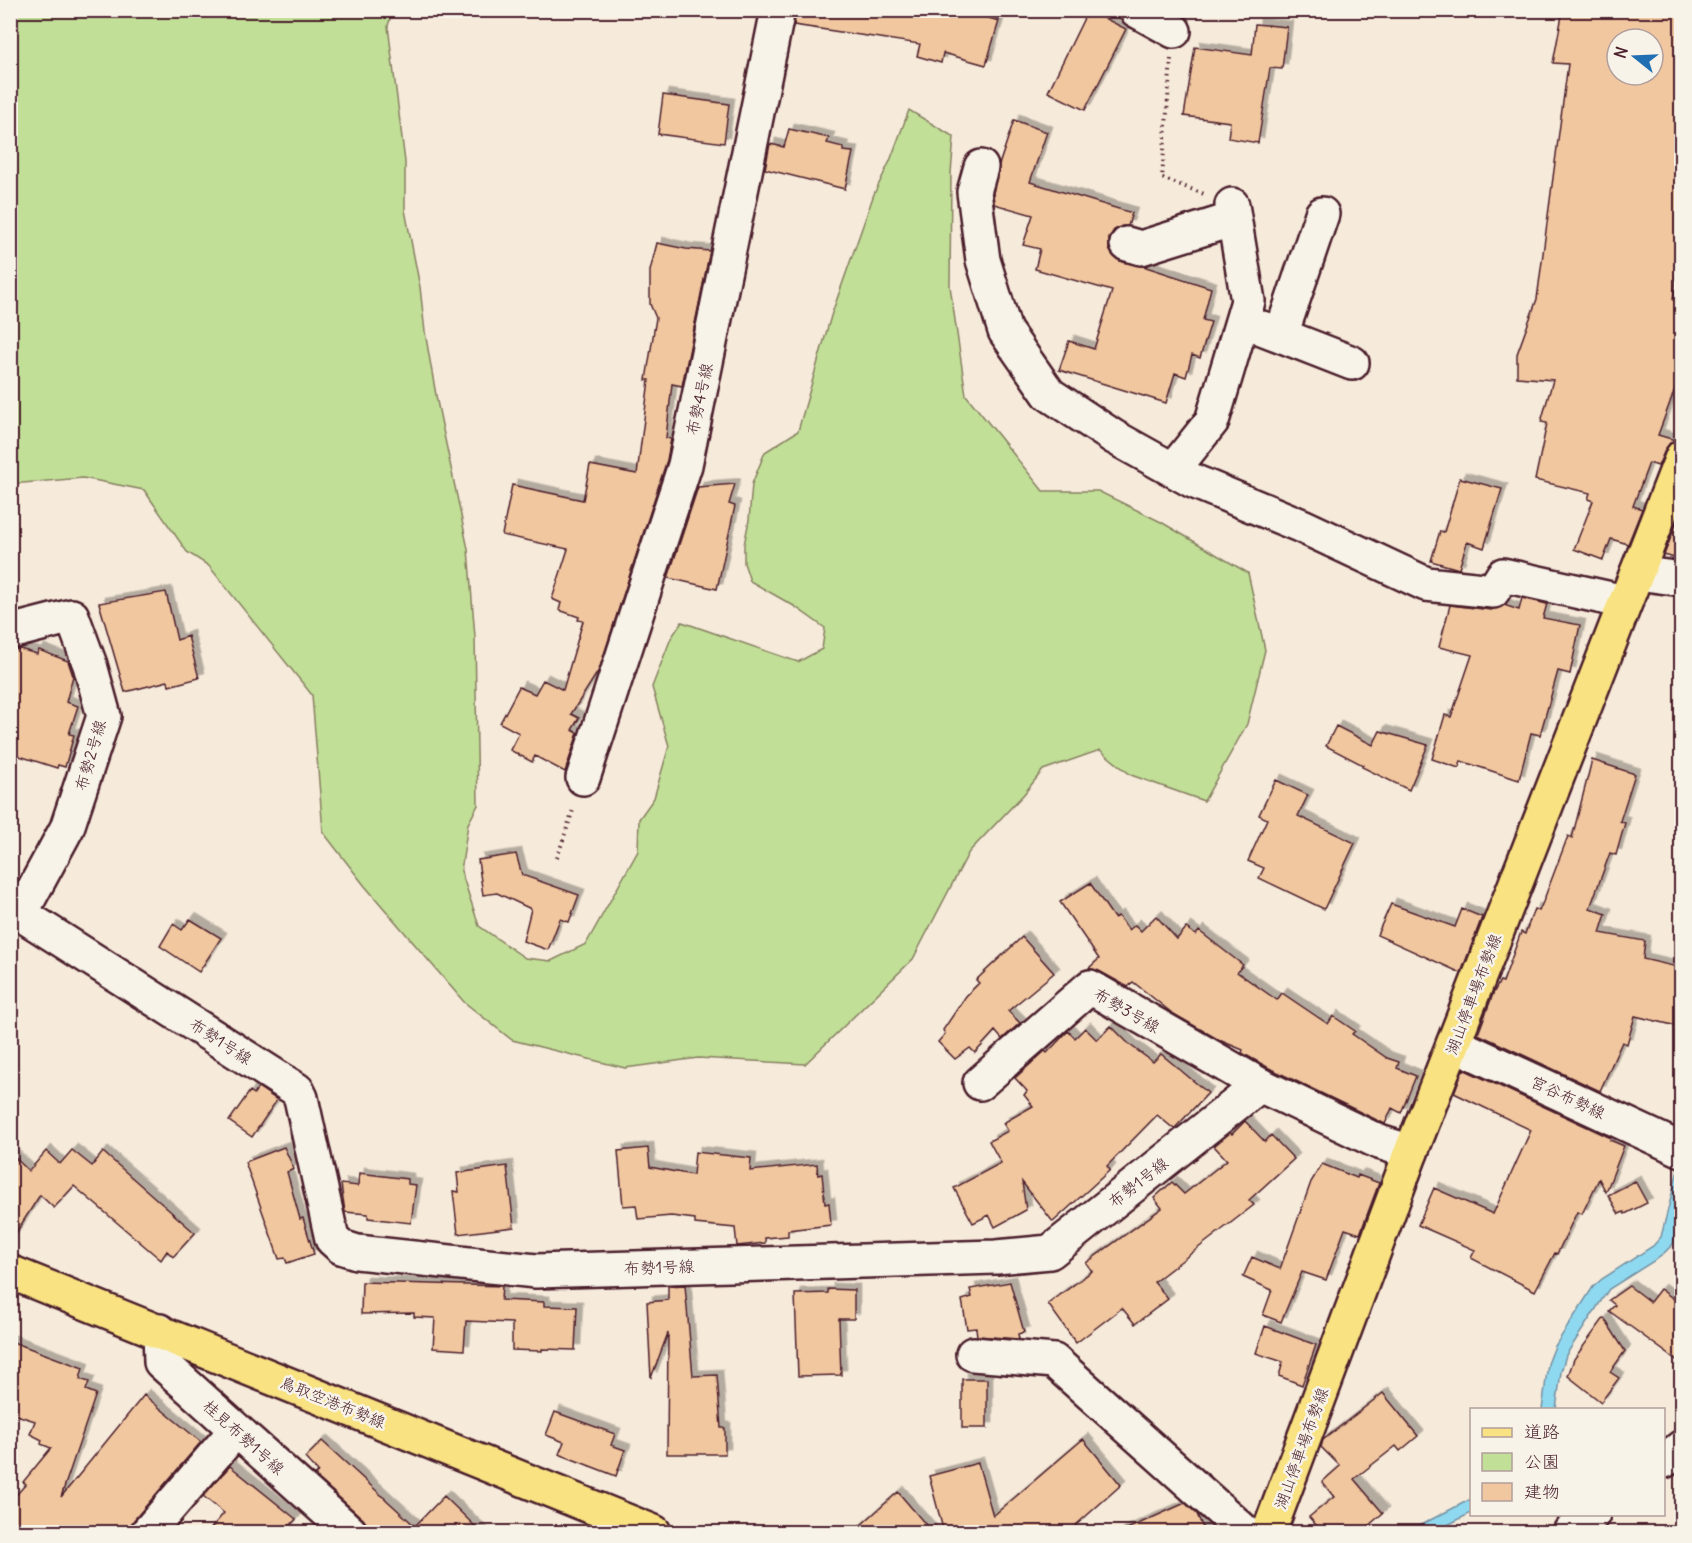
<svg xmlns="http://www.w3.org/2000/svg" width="1692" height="1543" viewBox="0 0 1692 1543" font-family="Delius,'Klee One',sans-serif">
	<defs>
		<filter id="shadow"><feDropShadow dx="5.5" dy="-5.5" stdDeviation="0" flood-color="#0004"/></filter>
	</defs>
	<rect width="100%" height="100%" fill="#f6eada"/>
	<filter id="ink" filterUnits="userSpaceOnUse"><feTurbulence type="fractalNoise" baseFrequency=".0167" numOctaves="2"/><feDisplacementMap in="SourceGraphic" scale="12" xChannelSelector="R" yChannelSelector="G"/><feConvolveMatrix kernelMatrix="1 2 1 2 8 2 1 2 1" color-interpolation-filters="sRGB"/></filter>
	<g filter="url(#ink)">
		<path fill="#c1df97" stroke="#867f61" stroke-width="1.5" d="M11,10L392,11L388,26L405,162V210L420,287L425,332L437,401L468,549L475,637L478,805L468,824L461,871L479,926L525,958L551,961L586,944L638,851L639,819L654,798L669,746L652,687L671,638L682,622L798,662L822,649L825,628L794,606L750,581L744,563V545L749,520L752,484L765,452L798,431L831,316L874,194L890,161L909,110L954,137L951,173L950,286L966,395L1043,491H1098L1161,522L1248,573L1265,650L1247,724L1204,801L1131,775L1100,750L1043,770L1024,794L969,852L913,959L805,1064L698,1058L625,1068L512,1040L464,1002L364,885L323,832L312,695L209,566L187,552L144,490L83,478L11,484Z"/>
		<path fill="#8fd9f0" stroke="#738fa1" stroke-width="1.5" d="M1681,1158V1213L1673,1244L1660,1257L1609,1289L1599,1304L1566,1355L1561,1372L1556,1409L1542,1410L1548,1364L1555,1346L1593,1287L1602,1279L1653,1246L1661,1237Z
			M1471,1499V1513L1434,1532H1407Z"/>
		<path fill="#f1c7a0" stroke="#4a1f2b" stroke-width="1.5" fill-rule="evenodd" filter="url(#shadow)" d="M796,10H961L999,21L986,65L943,53L941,63L917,56L920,44L794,25Z
			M1088,10L1126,29L1085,110L1048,92Z
			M1563,10H1682V229L1673,300H1682V370L1658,435L1675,440L1670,443L1665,450L1658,466L1649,463L1633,506L1642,509L1628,544L1611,539L1603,560L1574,549L1593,501L1588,499L1590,493L1535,480L1547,423L1541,422L1553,380L1517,377V354L1537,299L1568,64L1553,63ZM1617,39H1653V75H1617Z
			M1255,24L1287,27L1282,69L1270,68L1258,143L1228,138L1230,122L1184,116L1195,47L1252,55Z
			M663,95L729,104L724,143L658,134Z
			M1014,120L1047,132L1030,182L1132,213L1128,226H1122L1114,230L1109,238V249L1114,257L1122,262L1143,266L1211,288L1203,320L1211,322L1200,358L1192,355L1186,377L1175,373L1166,403L1059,370L1069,341L1094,349L1112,291L1035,269L1040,249L1023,245L1033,215L994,204L993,193L999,165Z
			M789,129L829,138L827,143L843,147V151L853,152L845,189L765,169L770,144L784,147Z
			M657,243L686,249L710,251L682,386L672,384L666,438L671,439L667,460L599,670L571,714L579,718L572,730L578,733L565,772L535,756L532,762L510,750L519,733L500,723L519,687L535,694L543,680L563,690L583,621L578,620L579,617L559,610L561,603L552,599L568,549L502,535L512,485L583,500L590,465L637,474L649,380H646L656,318L650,304V271Z
			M1460,478L1502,489L1484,548L1467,542L1459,569L1431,561L1440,531L1444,532Z
			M735,484L729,504L735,506L717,589L668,578L698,487Z
			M1677,522L1682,523V560L1664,555Z
			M166,592L177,640L188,636L199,678L169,686L168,681L125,692L99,603Z
			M1522,598L1547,604L1543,618L1580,625L1570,674L1558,671L1540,735L1531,733L1519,780L1461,761L1459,768L1432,759L1445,715L1451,717L1472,655L1439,647L1450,605L1491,610L1504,605L1519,610Z
			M20,649L37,654L39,650L68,661L73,676L66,702L78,706L69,734L74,735L65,767L58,765L57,768L10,753V650Z
			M1336,726L1373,745L1380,731L1428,745L1409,790L1362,767L1363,765L1326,746Z
			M1592,760L1635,774L1620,821L1625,823L1616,855L1610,853L1590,908L1606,914L1600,933L1645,941L1643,959L1682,968V1006L1677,1026L1635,1016L1627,1044L1622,1042L1600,1091L1478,1034L1493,994L1500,981L1503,982L1521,932L1525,934L1534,909L1539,911L1543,902L1568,836L1572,838Z
			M1276,780L1308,795L1298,816L1355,843L1324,909L1259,878L1264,868L1248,861L1267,819L1259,815Z
			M516,854L522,875L579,895L569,922L560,919L548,950L523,941L531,909L497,893L483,895L478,860Z
			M1090,883L1114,918L1118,916L1129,930L1135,925L1141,931L1156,916L1177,939L1186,928L1196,935L1199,931L1243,965L1237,972L1277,1000L1282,993L1328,1024L1333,1016L1355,1031L1352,1034L1387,1058L1399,1062L1397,1068L1416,1076L1401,1113L1392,1108L1385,1124L1269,1068L1242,1053L1243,1050L1219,1040L1172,1013L1133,982L1128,987L1099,971L1089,968L1099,959L1060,902Z
			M1391,904L1455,927L1462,909L1482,917L1461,973L1377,935Z
			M190,919L221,938L199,972L160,946L173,924L182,930Z
			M1022,937L1054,973L1008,1011L1020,1023L1002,1039L995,1031L975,1053L970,1048L955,1059L938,1042L945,1034L943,1030L966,996L979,983L976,980Z
			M1111,1026L1130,1045L1153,1062L1161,1054L1208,1093L1174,1129L1157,1115L1107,1166L1110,1170L1053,1222L1022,1182L1026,1210L995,1227L989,1215L973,1223L954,1188L1001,1163L989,1141L1008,1131L1003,1123L1033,1106L1024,1095L1027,1091L1015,1078L1045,1051L1047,1053L1068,1031L1075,1038L1085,1028L1097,1040Z
			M1463,1069L1611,1138L1610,1140L1624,1146L1606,1192L1599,1179L1582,1214L1577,1212L1557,1254L1555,1253L1535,1291L1471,1258L1475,1250L1418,1225L1434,1188L1493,1214L1531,1130L1454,1093Z
			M258,1087L277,1100L252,1137L229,1121L250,1091L254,1094Z
			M1245,1121L1265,1142L1271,1135L1294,1159L1249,1200L1254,1205L1154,1282L1168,1299L1135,1324L1122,1308L1076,1343L1048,1304L1092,1271L1086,1263L1162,1208L1154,1198L1172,1182L1184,1194L1227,1160L1214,1146L1230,1133L1232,1134Z
			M284,1147L294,1169L287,1172L300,1219L303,1218L314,1254L287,1263L285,1258L279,1259L245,1162Z
			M648,1148L650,1167L693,1175L695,1152L751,1158L750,1171L817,1164L818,1175L822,1174L825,1204L829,1203L831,1225L788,1230V1236L765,1238V1243L737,1246L735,1228L695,1224V1219L671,1216L638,1219L636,1205L623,1206L618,1151Z
			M72,1150L92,1166L103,1152L195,1233L173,1257L167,1251L161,1260L74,1186L54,1208L40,1195L10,1242V1153L29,1171L46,1151L60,1164Z
			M1322,1164L1357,1178L1358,1175L1379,1183L1360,1234L1345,1229L1326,1280L1302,1272L1281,1322L1263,1315L1272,1290L1243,1277L1252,1257L1280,1269L1311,1182Z
			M507,1166L514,1227L458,1234L453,1191L459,1192L457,1173Z
			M359,1173L408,1179V1184L416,1185L411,1223L368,1218V1214L345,1212L341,1184L358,1186Z
			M1635,1181L1647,1203L1625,1214L1624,1212L1619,1214L1608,1195Z
			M362,1282L502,1286L501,1300L544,1302V1306L577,1307L575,1350L542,1349V1351L512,1350V1323L466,1321L464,1350L433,1348L435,1318L414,1317V1313L361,1314Z
			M1010,1282L1024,1332L1018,1334L1019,1339L977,1336L976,1328L967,1329L962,1300L972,1297L970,1289Z
			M685,1285L693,1376L717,1375L721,1428H725V1454H667L668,1333L651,1378L647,1302L668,1300V1286Z
			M1629,1286L1650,1302L1660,1289L1682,1305V1364L1609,1311L1615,1305L1609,1300Z
			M828,1289L854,1290V1319H839L841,1375L798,1376L795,1294L828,1293Z
			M1604,1318L1625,1351L1610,1372L1619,1378L1601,1402L1568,1376L1574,1359Z
			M1265,1326L1316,1345L1302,1385L1279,1376L1283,1362L1256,1353Z
			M10,1341L83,1368L80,1379L89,1382L86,1390L96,1394L61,1497L144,1395L201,1442L134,1520L125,1533H10V1502L26,1484L23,1482L51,1448L41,1444L42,1440L30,1434L35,1421L10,1413Z
			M962,1379H987V1428H962Z
			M1383,1393L1418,1436L1400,1451L1396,1446L1354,1479L1383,1513L1360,1533H1323L1309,1517L1334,1497L1322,1482L1340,1466L1321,1447L1323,1440Z
			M555,1412L615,1434L611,1445L625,1450L616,1476L559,1454L564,1442L546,1435Z
			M1083,1439L1121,1485L1067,1533H944L929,1476L978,1463L993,1516Z
			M322,1441L415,1526L444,1496L482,1533H368V1526L363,1519L315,1476L318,1472L305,1458Z
			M230,1466L296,1519L284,1533H207L224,1513L203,1496Z
			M898,1492L933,1533H852Z
			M1185,1503L1197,1514L1205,1533H1118Z"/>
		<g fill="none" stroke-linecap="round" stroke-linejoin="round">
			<g stroke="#4a1f2b" stroke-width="38">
				<path id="minor" d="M1136,10L1174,31
					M981,167L974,192L983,260L1005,331L1049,394L1114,437L1193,481L1302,526L1426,584L1493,591L1503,575L1625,602
					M1127,244L1141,248L1234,219
					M1262,328L1352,363
					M1281,335L1322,214
					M1173,470L1212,421L1248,301L1232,205
					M1637,573L1682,579
					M10,632L72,616L90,665L104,716L67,828L21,913
					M583,778L685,465L778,10
					M10,907L297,1090L301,1098L332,1239L341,1247L357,1252L536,1271L996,1257L1050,1252L1260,1085L1379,1142L1411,1152
					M1454,1044L1682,1150
					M980,1083L1090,987L1260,1085
					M160,1331L161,1362L350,1532
					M973,1354L1054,1361L1245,1532
					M1664,1461L1682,1447
					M148,1532L236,1430
					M1570,1532L1593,1514"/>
			</g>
			<g stroke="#4a1f2b" stroke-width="38">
				<path id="major" d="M10,1272L654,1532
					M1269,1532L1411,1152L1682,457"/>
			</g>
			<path stroke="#4a1f2b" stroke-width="4" stroke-dasharray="1.5 4.5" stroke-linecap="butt" d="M1171,59L1162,178L1204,194
				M557,858L574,807"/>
			<use href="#minor" stroke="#f7f3e8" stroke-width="33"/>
			<use href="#major" stroke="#f8e281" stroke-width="33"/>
		</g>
	</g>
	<g text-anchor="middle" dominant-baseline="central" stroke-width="5" stroke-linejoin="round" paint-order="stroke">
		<g font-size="16" fill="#4a1f2b" stroke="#f7f3e8">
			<text transform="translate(699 399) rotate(-78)">布勢4号線</text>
			<text transform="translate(90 755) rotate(-74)">布勢2号線</text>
			<text transform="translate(1473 994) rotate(-69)">湖山停車場布勢線</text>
			<text transform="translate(1127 1010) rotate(30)">布勢3号線</text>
			<text transform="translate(221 1041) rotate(33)">布勢1号線</text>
			<text transform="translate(1568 1097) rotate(25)">宮谷布勢線</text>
			<text transform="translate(1138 1182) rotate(-38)">布勢1号線</text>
			<text transform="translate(659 1267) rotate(-2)">布勢1号線</text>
			<text transform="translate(333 1402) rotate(22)">鳥取空港布勢線</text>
			<text transform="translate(244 1437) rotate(42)">桂見布勢1号線</text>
			<text transform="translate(1301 1448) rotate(-70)">湖山停車場布勢線</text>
		</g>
	</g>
	<rect width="1692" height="1543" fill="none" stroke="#f7f3e8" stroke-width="36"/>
	<rect x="18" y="18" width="1656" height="1507" fill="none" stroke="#4a1f2b" stroke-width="2" filter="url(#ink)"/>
	<rect x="1470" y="1408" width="195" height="108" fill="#f7f3e8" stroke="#b29e9c" stroke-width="1.5"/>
	<rect x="1482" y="1428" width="30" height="9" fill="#f8e281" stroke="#b29e9c" stroke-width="1.5"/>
	<text x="1524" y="1438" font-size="18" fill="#4a1f2b">道路</text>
	<rect x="1482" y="1453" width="30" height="18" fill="#c1df97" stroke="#b29e9c" stroke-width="1.5"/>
	<text x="1524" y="1468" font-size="18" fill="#4a1f2b">公園</text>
	<rect x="1482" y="1483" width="30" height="18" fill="#f1c7a0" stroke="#b29e9c" stroke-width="1.5"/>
	<text x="1524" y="1498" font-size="18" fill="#4a1f2b">建物</text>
	<g transform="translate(1635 57) rotate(288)"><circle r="28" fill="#f7f3e8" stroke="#b29e9c" stroke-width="1.5"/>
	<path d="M0-4.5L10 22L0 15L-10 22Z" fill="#1f6fb2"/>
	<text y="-9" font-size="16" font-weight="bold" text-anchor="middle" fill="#4a1f2b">N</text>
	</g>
</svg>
